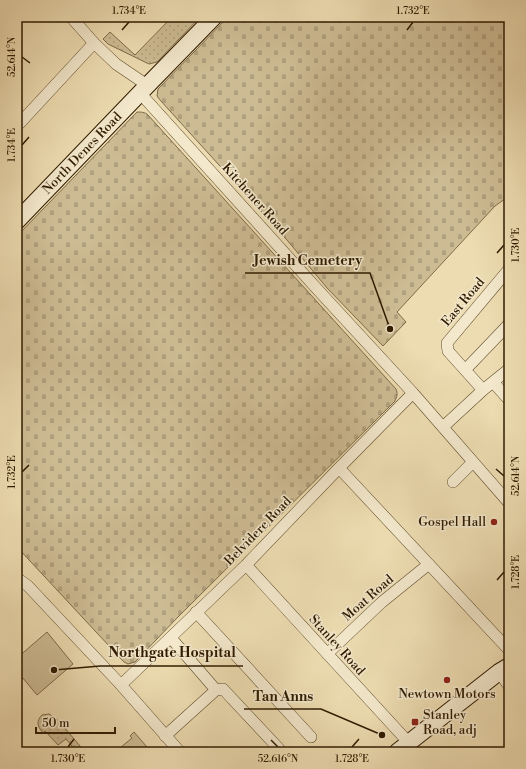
<svg xmlns="http://www.w3.org/2000/svg" width="526" height="769" viewBox="0 0 526 769" font-family="'Libre Bodoni',serif">
	<defs>
		<pattern id="grass-dots" width="8" height="8" patternUnits="userSpaceOnUse"><rect width="8" height="8" fill="#cdbb93"/><path d="M2 2h.1M6 6h.1" fill="none" stroke="#b0a07d" stroke-width="1.8" stroke-linecap="round"/></pattern>
		<pattern id="cemetery-stones" width="16" height="16" patternUnits="userSpaceOnUse"><rect width="16" height="16" fill="#cdbb93"/><path d="M2 7V4a2 2 0 0 1 4 0v3zM10 15v-3a2 2 0 0 1 4 0v3z" fill="#b0a07d"/></pattern>
	</defs>
	<rect width="100%" height="100%" fill="#eddcb1"/>
	<filter id="stains"><feTurbulence type="fractalNoise" baseFrequency=".005" numOctaves="4"/><feColorMatrix values="0 0 0 0 .2 0 0 0 0 .09 0 0 0 0 .02 0 0 0 .5 -.17"/></filter>
	<radialGradient id="worn" r=".72"><stop offset=".6" stop-color="#630" stop-opacity="0"/><stop offset="1" stop-color="#630" stop-opacity=".3"/></radialGradient>
	<path fill="url(#grass-dots)" stroke="#7e6b4a" d="M172,17H200L157,62L149,64L108,44L103,39L110,32L135,55Z
		M49,714L59,721L85,752H77L66,739L58,745L45,731L43,733C37,726 36,721 42,715Z"/>
	<path fill="url(#cemetery-stones)" stroke="#7e6b4a" d="M228,17H509V196L495,206L397,312L406,322L383,346L327,288L287,240L160,100L157,96L158,89Z
		M137,112C141,112 145,112 148,115L396,389C398,394 397,396 395,401L177,618L135,662L128,664L124,662L17,547V236Z"/>
	<path fill="#cdbb93" stroke="#7e6b4a" d="M47,632L73,664L37,695L17,671V658Z
		M134,732L147,747L142,752H115L132,738L130,736Z"/>
	<g fill="none" stroke-linecap="round" stroke-linejoin="round">
		<g stroke="#5f4b2c" stroke-width="12">
			<path id="street" d="M71,17L94,43L116,64L147,85
				M140,93L318,290L413,393L509,503
				M20,123L94,43
				M465,370L509,324
				M493,382L509,400
				M483,390L448,351L447,343L509,269
				M443,427L483,390L509,369
				M339,468L509,650
				M453,482L473,462
				M246,565L409,743
				M17,578L28,586L121,685L180,752
				M196,612L311,737
				M171,638L216,690
				M327,654L382,602L429,564
				M499,672L509,686
				M121,685L246,565L339,468L413,393
				M216,690L223,689L282,752
				M165,736L216,690"/>
		</g>
		<g stroke="#301b00" stroke-width="18">
			<g id="secondary">
				<path id="s1" d="M17,221L140,93L214,17"/>
				<path d="M397,752L499,672L509,666"/>
			</g>
		</g>
		<use href="#street" stroke="#f3e8cc" stroke-width="11"/>
		<use href="#secondary" stroke="#f3e8cc" stroke-width="16"/>
	</g>
	<path fill="none" stroke="#301b00" stroke-width="1.5" d="M122,30L129,22M407,30L413,22M22,57L30,63M22,145L29,137M497,253L504,245M496,469L504,476M22,472L29,465M497,580L504,572M271,740L278,747M68,747L74,739M352,747L359,739"/>
	<g fill="#8f2418" stroke="#f3e8cc" stroke-width="1.5">
		<circle cx="494" cy="522" r="4"/>
		<circle cx="447" cy="680" r="4"/>
		<rect x="411" y="718" width="8" height="8" rx="2"/>
	</g>
	<g text-anchor="middle" dominant-baseline="central" stroke-width="3" stroke-linejoin="round" paint-order="stroke">
		<g font-size="13" fill="#301b00" stroke="#f3e8cc">
			<text stroke="none"><textPath href="#s1" startOffset="94">North Denes Road</textPath></text>
			<text transform="translate(255 199) rotate(48)">Kitchener Road</text>
			<text transform="translate(463 302) rotate(-50)">East Road</text>
			<text transform="translate(258 531) rotate(-46)">Belvidere Road</text>
			<text transform="translate(368 598) rotate(-41)">Moat Road</text>
			<text transform="translate(337 645) rotate(48)">Stanley Road</text>
		</g>
		<g font-size="13" fill="#301b00" stroke="#f3e8cc" text-anchor="end">
			<text x="486" y="522">Gospel Hall</text>
			<text x="447" y="694" text-anchor="middle">Newtown Motors</text>
			<text x="423" y="715" text-anchor="start">Stanley<tspan x="423" dy="15">Road, adj</tspan></text>
		</g>
	</g>
	<path fill="none" stroke="#301b00" stroke-width="1.5" d="M390 329L370 273H245M54 670L100 666H243M382 735L321 709H244"/>
	<g fill="#301b00" stroke="#f3e8cc" stroke-width="1.5">
		<circle cx="390" cy="329" r="4"/>
		<circle cx="54" cy="670" r="4"/>
		<circle cx="382" cy="735" r="4"/>
	</g>
	<g font-size="14" text-anchor="middle" font-weight="bold" fill="#301b00" stroke="#f3e8cc" stroke-width="3" stroke-linejoin="round" paint-order="stroke">
		<text x="308" y="265">Jewish Cemetery</text>
		<text x="172" y="657">Northgate Hospital</text>
		<text x="283" y="701">Tan Anns</text>
	</g>
	<rect width="526" height="769" fill="none" stroke="#eddcb1" stroke-width="44"/>
	<path d="M36 727v6h79v-6" fill="none" stroke="#301b00" stroke-width="2"/>
	<text x="42" y="727" font-size="12" fill="#301b00" stroke="#f3e8cc" stroke-width="3" paint-order="stroke">50 m</text>
	<rect x="22" y="22" width="482" height="725" fill="none" stroke="#301b00" stroke-width="1.5"/>
	<g font-size="10" text-anchor="middle" fill="#301b00">
		<text x="129" y="14">1.734°E</text>
		<text x="413" y="14">1.732°E</text>
		<text transform="translate(11 57) rotate(-90)" y="4">52.614°N</text>
		<text transform="translate(11 145) rotate(-90)" y="4">1.734°E</text>
		<text transform="translate(515 245) rotate(-90)" y="4">1.730°E</text>
		<text transform="translate(11 472) rotate(-90)" y="4">1.732°E</text>
		<text transform="translate(515 476) rotate(-90)" y="4">52.614°N</text>
		<text transform="translate(515 572) rotate(-90)" y="4">1.728°E</text>
		<text x="68" y="762">1.730°E</text>
		<text x="278" y="762">52.616°N</text>
		<text x="352" y="762">1.728°E</text>
	</g>
	<rect width="100%" height="100%" filter="url(#stains)"/>
	<rect width="100%" height="100%" fill="url(#worn)"/>
</svg>
